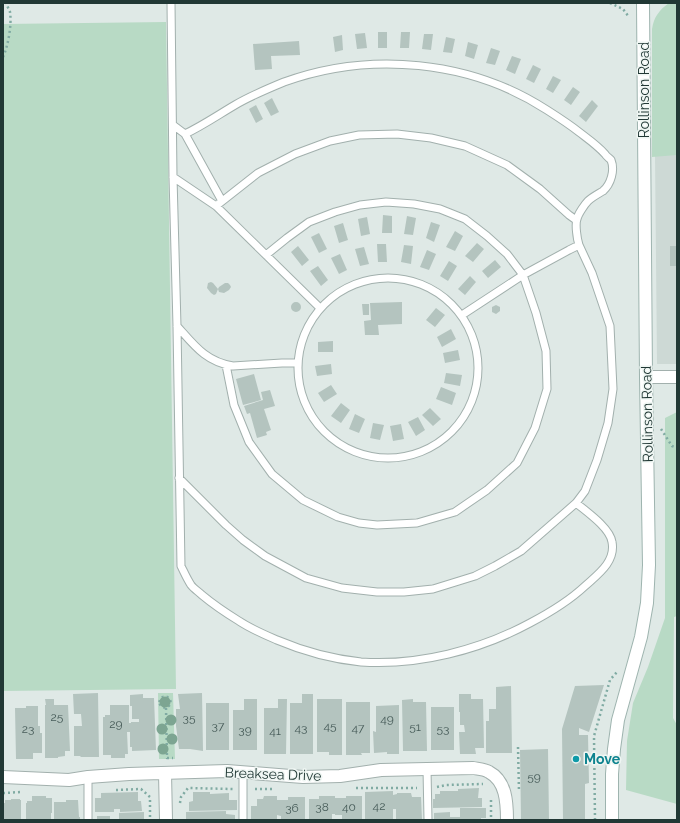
<svg xmlns="http://www.w3.org/2000/svg" width="680" height="823" viewBox="0 0 680 823" font-family="Raleway,sans-serif">
	<rect width="100%" height="100%" fill="#dfe9e6"/>
	<path fill="#cdd9d5" d="M677,14V364H657L654,48Z"/>
	<path fill="#b8dac5" d="M669,3H677V155L652,157V29C654,17 659,10 669,3Z
		M166,22L176,689L3,691V24Z
		M677,412V616L674,617L673,718L677,725V804L626,790L627,741L633,703L648,667L665,618V418Z
		M158,693H173L175,759H159Z"/>
	<path fill="#b4c4bf" d="M378,32H387V48H378Z
		M401,32H410L409,48H400Z
		M365,33L367,48L357,49L355,34Z
		M424,34H433L431,50L422,49Z
		M342,35L343,50L335,52L333,37Z
		M446,37L455,39L452,53L443,52Z
		M299,41L300,55L271,56L272,69L255,70L253,44Z
		M468,42L478,45L474,59L465,56Z
		M491,48L500,51L495,65L486,63Z
		M512,56L521,59L515,74L506,70Z
		M533,65L541,69L534,83L526,79Z
		M553,76L561,80L553,93L546,89Z
		M573,87L580,92L571,105L564,100Z
		M272,98L279,112L271,116L264,103Z
		M592,100L598,106L586,122L579,116Z
		M256,105L263,119L256,123L249,109Z
		M383,215L392,216V233H382Z
		M407,216L416,218L413,235L404,234Z
		M367,217L370,234L361,236L358,219Z
		M431,222L440,225L434,242L426,238Z
		M343,223L348,240L339,243L334,226Z
		M455,231L463,236L455,251L446,247Z
		M319,233L327,249L319,253L311,237Z
		M477,243L484,249L473,262L465,256Z
		M377,244H386L387,262H378Z
		M404,245L413,246L411,264L401,262Z
		M298,246L309,260L302,266L291,252Z
		M670,246H677V266H670Z
		M364,247L369,264L360,266L355,249Z
		M427,250L436,254L429,270L420,267Z
		M340,254L347,270L339,274L331,258Z
		M495,260L501,267L488,278L482,271Z
		M449,261L457,266L448,281L440,276Z
		M318,266L328,280L321,286L310,271Z
		M470,276L476,282L465,295L458,289Z
		M211,282L213,283L218,289L216,294L214,295L211,293L207,288L208,283Z
		M225,283H228L230,285L231,287L229,290L224,293L219,292L218,289L219,287Z
		M402,302V324L378,325L379,335H365L364,321L371,320L370,303Z
		M291 307a5 5 0 1 1 10 0a5 5 0 1 1-10 0Z
		M362,304H369V315H363Z
		M496,305L500,307V311L496,314L492,312V307Z
		M436,308L445,315L435,327L426,320Z
		M451,329L456,339L442,347L437,337Z
		M333,341V352H318V342Z
		M458,350L460,360L445,363L443,353Z
		M331,364L332,374L317,376L315,366Z
		M446,373L462,375L460,386L444,383Z
		M254,374L261,400L243,405L236,379Z
		M331,385L337,394L324,402L318,393Z
		M441,387L456,393L452,405L436,399Z
		M270,390L275,406L264,409L271,430L266,432L267,435L257,438L250,413L247,414L244,406L263,400L261,392Z
		M341,403L350,410L341,423L331,416Z
		M430,408L441,419L433,426L422,415Z
		M355,414L365,419L359,433L349,429Z
		M418,417L425,430L416,436L408,422Z
		M373,423L384,425L380,440L370,438Z
		M401,424L404,439L393,441L390,426Z
		M604,685L589,732L579,728V735H588L589,783L585,784V820H563L562,729L575,686Z
		M511,686L512,753H486V721H489V709H496V687Z
		M98,693L99,757H81L80,756H74V726H82L81,714H74L73,694Z
		M202,693L203,751L190,749H179L176,726V709H180L178,694Z
		M143,694V698H154L156,750L132,751V747H130V732H127L128,754H125V758H111V755H103V717H105V715H110V705H129V723H131V722H139V719H132V706H130V695Z
		M302,694H313V754H290V703H302Z
		M459,694H471V699H483L484,748H475L476,754H460L459,732H465L464,725H460V712H459Z
		M45,699H54V705H68L70,751H65V756L58,757V758H45V705H46Z
		M244,699H257V750H233V710H244Z
		M278,699H287L286,754H264V708H278Z
		M317,699H342V755H329V752H317Z
		M413,699V702H426L427,751H403L402,700Z
		M346,702H370V753H361L362,755H346Z
		M206,703H229V750H206Z
		M399,705V754H387V752L374,753L373,731L376,732V706Z
		M26,706H38V726H40V733H42V753H33V759H16L15,708H26Z
		M431,707H454V750H431Z
		M548,749L549,820H521L520,750Z
		M479,788L478,798H482V807L433,808V799H435V794H440V791H458V789Z
		M393,791V795L397,794V793H411L412,797H421L422,820H396V809H393V820H365V792Z
		M138,792V801H141L142,811L120,812V809H114V812H95V798H101V793Z
		M193,792H210V794L229,793V800H237V810L189,811V802L193,801Z
		M32,796H46V798H52V813H51V820H26V803H27V801H32Z
		M264,796H277V800H288V797H305V820H281V816L277,815V820H251V806H257V799H263Z
		M319,796H335V814H332V820H309V799H319Z
		M346,796H362V820H342V815H335V798H346Z
		M11,799H20V800H21V820H3V803H5V800H11Z
		M66,800H78L79,817H80V820H54V802H66Z
		M460,808H486V818H481V820H434V813L450,812V817H460Z
		M226,811V814L235,815V820H186V812Z
		M144,812V820H119V813Z
		M97,816H110V820H97Z"/>
	<g fill="none" stroke-linecap="round" stroke-linejoin="round">
		<g stroke="#a2b0ad" stroke-width="9">
			<path id="lane" d="M171,3L173,177L177,326L181,566C184,572 187,579 191,585C194,589 199,592 202,595C214,605 226,613 239,621C251,629 263,634 277,640C303,651 332,659 361,662C418,666 480,650 530,623C549,613 569,601 585,586C597,575 616,562 612,542C610,528 587,512 576,503
				M173,125L185,134C202,126 218,115 235,105C250,96 267,89 284,82C370,51 470,60 547,110C558,117 569,124 579,132C588,139 597,145 605,154C606,156 609,158 611,160C615,170 611,184 603,191C598,194 592,197 588,201C585,204 578,214 577,219C575,224 577,239 579,245L569,250L523,275L462,315
				M185,134L222,201
				M173,177L216,206L318,306
				M216,206L258,173L295,154L330,141L359,135L397,134L431,138L465,146L507,165L540,189L569,215L576,220
				M298 368a90 90 0 1 1 180 0a90 90 0 1 1-180 0Z
				M177,326C194,345 206,362 233,366L282,363H297
				M226,365L234,405L249,442L272,474L303,500L338,517L359,523L377,525L417,523L455,512L487,490L517,463L535,428L547,389L546,351L536,313L523,275L507,254L487,236L465,219L440,209L414,204L386,202L360,205L335,212L309,222L287,238L266,255
				M179,478L226,525L243,540L265,556L306,578L342,588L377,592H404L433,589L475,576L495,566L521,551L576,503L585,491L597,460L608,423L613,389L610,326L592,273L579,245
				M427,769L428,820
				M243,772V820
				M88,777V820"/>
		</g>
		<g stroke="#a2b0ad" stroke-width="14">
			<path id="street" d="M646,377H677
				M165,773L166,820
				M3,777L69,780L88,777L129,774L227,771L303,777L340,776L381,770L473,768C478,769 484,769 489,772C506,781 507,802 507,820"/>
		</g>
		<g stroke="#9eb4af" stroke-width="14">
			<path id="secondary" d="M612,820V774L614,749L618,720L641,637L647,603L649,565L646,377L643,3"/>
		</g>
		<path stroke="#80aba3" stroke-width="2.5" stroke-dasharray="2 3" stroke-linecap="butt" d="M610,3L623,9L629,17
			M3,57C8,46 12,25 10,12C9,9 7,6 6,3
			M661,429L672,446L677,448
			M159.5 702a5.5 5.5 0 1 1 11 0a5.5 5.5 0 1 1-11 0Z
			M166,708L167,758H173
			M518,747L519,792
			M437,787L446,785L483,784
			M356,788H417
			M255,789H273
			M116,790L141,789L150,797V820
			M3,793L22,792
			M491,800V820
			M180,803L181,797L188,788L233,789
			M595,820L594,736L610,680L617,672"/>
		<use href="#lane" stroke="#fff" stroke-width="7"/>
		<use href="#street" stroke="#fff" stroke-width="12"/>
		<use href="#secondary" stroke="#fff" stroke-width="12"/>
	</g>
	<g fill="#7da592">
		<circle cx="165" cy="702" r="5.5"/>
		<circle cx="171" cy="720" r="5.5"/>
		<circle cx="162" cy="729" r="5.5"/>
		<circle cx="172" cy="739" r="5.5"/>
		<circle cx="163" cy="749" r="5.5"/>
	</g>
	<circle fill="#0f9aa8" stroke="#eff6f3" stroke-width="1.5" cx="576" cy="759" r="4"/>
	<g text-anchor="middle" dominant-baseline="central" stroke-width="3" stroke-linejoin="round" paint-order="stroke">
		<g font-size="12" fill="#465b58">
			<text x="57" y="717">25</text>
			<text x="189" y="718">35</text>
			<text x="387" y="719">49</text>
			<text x="116" y="724">29</text>
			<text x="218" y="726">37</text>
			<text x="330" y="726">45</text>
			<text x="415" y="727">51</text>
			<text x="301" y="728">43</text>
			<text x="358" y="728">47</text>
			<text x="28" y="729">23</text>
			<text x="443" y="729">53</text>
			<text x="245" y="730">39</text>
			<text x="275" y="731">41</text>
			<text x="534" y="777">59</text>
			<text x="379" y="806">42</text>
			<text x="322" y="807">38</text>
			<text x="349" y="807">40</text>
			<text x="292" y="808">36</text>
		</g>
		<g font-size="14" fill="#213835" stroke="#eff6f3">
			<text transform="translate(644 90) rotate(-90)">Rollinson Road</text>
			<text transform="translate(647 414) rotate(-91)">Rollinson Road</text>
			<text transform="translate(273 774) rotate(2)">Breaksea Drive</text>
		</g>
		<g font-size="14" font-weight="bold" fill="#0d838f" stroke="#eff6f3" text-anchor="start">
			<text x="584" y="759">Move</text>
		</g>
	</g>
	<rect width="680" height="823" fill="none" stroke="#213835" stroke-width="8"/>
</svg>
